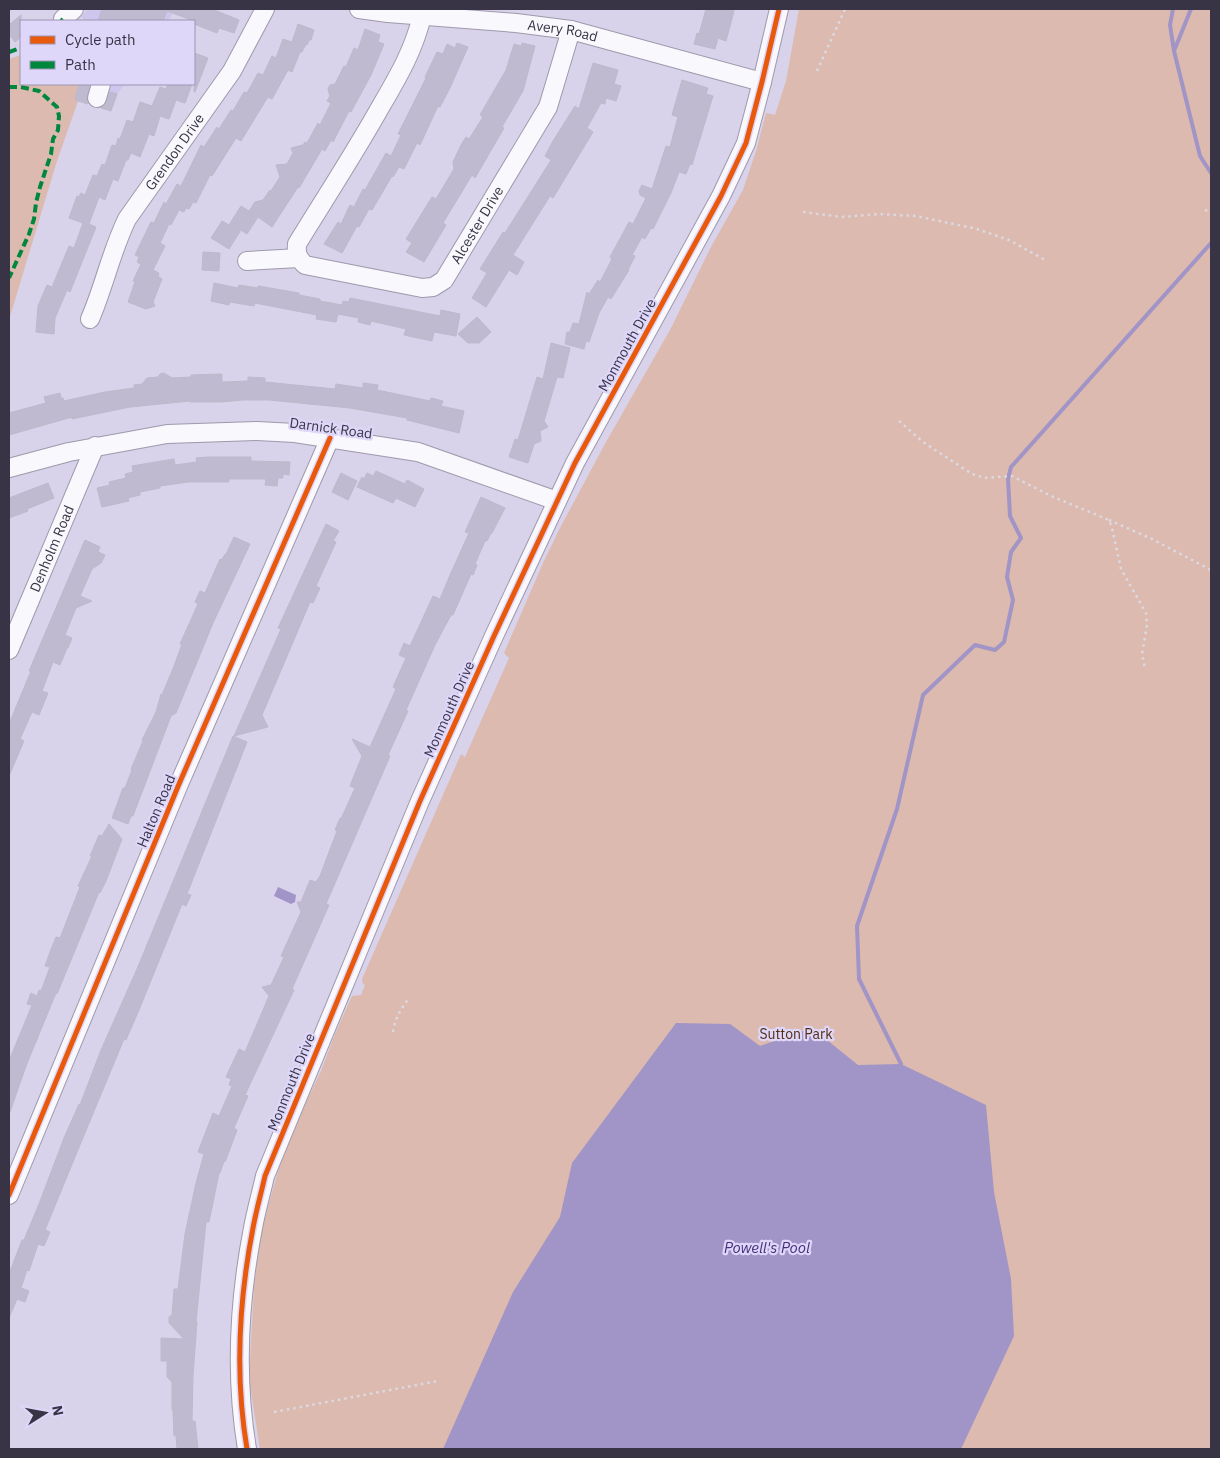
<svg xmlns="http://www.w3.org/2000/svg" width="1220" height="1458" viewBox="0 0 1220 1458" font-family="'IBM Plex Sans',sans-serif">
	<rect width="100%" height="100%" fill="#d8d2ea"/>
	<path fill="#cfc6ed" d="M89,9H174L169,21H85L81,16Z
		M79,84H125L117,94L111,111L75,100Z"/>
	<path fill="#ddbaaf" d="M799,9H1211V1449H260L249,1379L254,1286L261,1232L278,1171L296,1123L321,1071L335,1034L352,996L361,995L365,985L363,984L362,979L461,754L465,757L509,658L504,653L543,563L560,528L606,442L670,330L712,245L743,190L756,151L766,113L775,115L786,81Z
		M21,55V84H79L75,100L78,101L57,161L9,320V59Z"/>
	<path fill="#a194c6" d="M278,887L296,895L295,902L291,904L274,896Z
		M676,1023L730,1024L760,1046L812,1028L858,1065L901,1064L986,1105L994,1192L1011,1279L1014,1336L961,1449H443L513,1292L560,1217L572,1163Z"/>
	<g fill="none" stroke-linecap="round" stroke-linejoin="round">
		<path stroke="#a194c6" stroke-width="4" d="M1173,9L1170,25L1174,51
			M1191,9L1174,51L1200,156L1211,173
			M901,1064L859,979L857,926L897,809L923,695L975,645L995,650L1004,642L1013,600L1007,577L1011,552L1021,538L1010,516L1008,479L1011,467L1211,243"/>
	</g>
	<path fill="#c0bad1" stroke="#bdb9cc" d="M102,9H212L239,20L234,33L219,28L217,33L194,24V21L167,11L163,21H98Z
		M706,9H725L734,11L726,41L718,38L715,49L694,44L697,33L699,34Z
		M21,15V37L15,42L9,34V25Z
		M298,24L314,30L311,40H309L307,45L306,44L302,52H300L292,72L288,70L272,99L268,97L266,100L241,141L236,138L212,176L210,175L196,203L193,202L189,209L186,208L184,212L179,210L171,225L169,224L160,243L165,246L153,270L159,273L158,276L162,279L153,302L155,306L146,309L128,302L135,282L133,281L141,264L137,262L139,257L135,255L151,222L154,223L164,202L166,204L177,184L181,186L201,145L204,147L217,127L219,129L231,110L233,111L244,92L247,93L258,73L263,75L272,56L276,58L283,39L292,42Z
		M365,29L380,35L378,42L384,44L371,75L351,112L349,111L333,142L331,140L325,151L322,149L299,188L298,187L272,227L258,217L247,234L241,230L229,249L211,238L222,221L229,225L241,206L249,211L255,202L263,200L270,190L271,191L280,177L276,165L287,164L293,153L291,148L303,145L305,142L307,143L318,123L320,125L331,103L327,101L330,96L328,89L330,85L335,84L344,66L346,67L354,48L358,50Z
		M457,43L468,47L450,88L440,107L438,106L420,145L417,143L404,169L399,167L393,177L392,176L372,210L369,209L359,227L357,226L342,253L324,244L338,222L341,224L350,205L354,207L363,189L365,190L386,153L391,156L401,135L398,134L426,78L425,77L437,52L443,54L447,44L455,48Z
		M522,43L535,46L523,91L502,127L504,128L475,178L472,175L443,223L446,225L424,262L406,252L412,243L406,239L432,197L436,199L454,169L453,162L461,145L466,137L469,139L483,117L480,115L506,70L514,44L521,46Z
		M194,53L208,58L195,92H194Z
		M593,63L618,70L614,84L621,86L616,101L606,98L605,104L601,103L587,128L593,132L553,198L550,196L513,255L524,262L517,275L509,270L486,307L472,298L487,273L480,269L503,232L505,233L551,160L545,156L553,141L575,106L579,109Z
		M682,80L708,88L706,94L713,96L692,165L690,164L686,174L679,172L671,193L653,229L651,228L645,239L642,237L632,255L635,256L628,270H629L611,299L608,297L599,313L589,342L586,341L584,349L565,344L567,332H570L573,323L579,324L587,292L589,294L598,280L600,282L612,259L610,257L629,222L633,224L646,198L640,195L639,191L642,185L652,189L666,146L670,147L678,117L672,115Z
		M79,84L90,85L87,96L88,104L75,100Z
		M168,84H192L185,103L176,100L169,119L160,116L154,136L149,134L140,157L131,153L128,160H126L118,181L113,179L105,200L99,197L89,224L96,227L70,292L67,290L55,318L54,334L36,332L38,306L47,285L52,287L69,246L74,248L83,223L69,218L77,196L79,197L81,193L85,195L93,175L97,176L102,164L105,165L112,145L116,146L118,138L120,139L127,120L133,122L140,102L152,106L160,87L166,89Z
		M110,92L117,94L111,111L101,108L107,101Z
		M203,252L220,253L219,271L202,270Z
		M214,283L238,288L239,285L258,288V286L299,293V295L320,299V301L342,305L343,301L349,302L350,298L440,316L441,310L460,314L456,336L434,332L432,341L404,335L406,329L371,321L370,325L358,322L359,318L338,314L336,322L316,319L317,315L255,303L254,306L230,302L229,305L211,301Z
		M477,317L491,332L479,343H468L458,334Z
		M551,343L570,348L563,378L557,377L547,411L544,421L548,427L540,431L541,441L534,444L528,463L509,457L515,439L518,440L537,377L543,379Z
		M164,373L172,378L191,377V375L222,374V382L248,381V377L265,378V382L335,389L336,384L363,388V383L378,385L377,390L430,401L431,398L443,401L441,406L464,411L459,433L407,420V418L350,408L269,400H243L221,402H190V401L130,407L72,419V417L9,435V413L46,403L44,397L60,393L61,398H63L64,401L105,392L134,388V385L142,384L147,378L158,377L160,374Z
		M207,457H251V461L290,462L289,475L283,474V478H278L277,486L265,485L266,479H229V482H188L160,486V488L140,492V495L128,498L129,501L102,507L97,488L110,485L109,482L126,478L125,474L133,472L132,466L174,459L175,465L197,462L196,458Z
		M376,471L405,484L407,480L424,489L415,507L396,498L393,503L357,487L362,477L364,479L367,473L373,476Z
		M341,473L357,481L348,500L332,492Z
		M48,483L54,498L27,509L28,511L9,518V498Z
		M481,497L505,508L492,533H491L487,541H485L475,564L477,565L473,575L471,574L453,615H451L435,645L406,710L408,711L388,755L390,756L326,904L329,905L292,989L294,990L245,1095L248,1096L234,1128L237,1130L225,1162L224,1161L220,1173H219L209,1222H206L196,1322H197L193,1375L192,1421H195L198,1449H177L176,1435L174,1436L173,1410H172V1382L167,1377V1361H161V1338L184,1339L169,1323V1317L172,1315L174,1289H178L185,1234L196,1183L204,1154L198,1152L213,1113L219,1116L232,1086L229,1085L231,1079L226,1077L239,1049L245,1052L269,996L262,987L271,985L284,957L281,956L301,912L297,902H301L310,880L316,882L320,876L337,831L335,830L340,818L341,819L355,788L350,786L362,756L352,739L370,747L396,689L393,687L406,658L399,655L404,643L410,646L433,596L440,599L450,575L469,533L465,532Z
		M326,524L339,531L333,541L336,542L316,586L320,588L313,603L310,602L262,715L268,727L234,736L281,629L278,628Z
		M234,537L250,544L213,623L176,713L171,716L133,816H131L128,824L112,818L123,788H125L132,770L131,769L143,741L142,740L156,712L161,694L162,695L174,666L182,644H180L198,604L195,602L200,591L205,593L220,559L221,560L227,552Z
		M85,540L100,547L98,552L105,555L101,563L92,569L80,596L92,601L76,608L65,635L72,638L68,648H67L60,665L53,662L42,691L48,693L39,715L32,712L20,739L24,741L9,776V724L31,671H29Z
		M233,736L247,742L187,894L191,895L186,906L182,904L139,1010L126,1040L124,1039L82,1140L45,1230L50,1232L44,1246L38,1244L29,1271L27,1270L21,1288L29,1291L25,1302L17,1299L9,1318V1274L22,1240H24L39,1204L64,1138L79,1104L80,1105L101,1050L137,969Z
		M109,824L122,839L106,881L100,893L99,892L57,994L56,993L26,1066L10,1112H9V1061L32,1005L27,1004L31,993L37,996L39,990L41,991L50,967L45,966L50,952L56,937L60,938L80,887L78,886L92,856H90L99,835L102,836Z"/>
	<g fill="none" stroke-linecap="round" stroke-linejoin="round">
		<g stroke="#9e99ac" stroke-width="20">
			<g id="minor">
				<path id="s1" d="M359,9L388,13L516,23L571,30L762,82"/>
				<path id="s2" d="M422,16C413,53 396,80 377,113C352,157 324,200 297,244C296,254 298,258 305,265L422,288L433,287L444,280L548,107L571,30"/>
				<path d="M63,19L74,9"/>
				<path d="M97,98L101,84"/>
				<path d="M247,261L299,258"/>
				<path id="s3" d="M90,319C104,287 111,252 127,219L232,71L265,9"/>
				<path d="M9,468L69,452L167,434L257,431L295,433L418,452L557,501"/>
				<path id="s4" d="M9,650L95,446"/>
				<path d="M9,1195L179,784L330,438"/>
				<path d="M247,1449C235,1377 239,1300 253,1228C256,1211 261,1194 265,1176L420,801L494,636L575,463L721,196L746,143L762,82L779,9"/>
			</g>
		</g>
		<path stroke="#dbdae2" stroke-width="2.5" stroke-dasharray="2.5 4" stroke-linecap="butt" d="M817,71L845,9
			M1205,211L1211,208
			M803,212L842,217L879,214L916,216L977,229L1009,240L1047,261
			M899,421L923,442L972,474L985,478L1012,476L1051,496L1109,520L1112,528L1121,569L1146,613L1147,625L1142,654L1145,668
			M1109,520L1152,539L1211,570
			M393,1032C395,1018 401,1009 409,998
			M274,1412L438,1381"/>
		<use href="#minor" stroke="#f9f8fc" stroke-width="18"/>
		<path stroke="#00873e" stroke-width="4" stroke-dasharray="8 4" stroke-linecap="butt" d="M61,21L63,19
			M9,52L21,48
			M9,87H21L39,91L57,107L59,116L58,130L53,139L51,154L40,187L36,203L34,219L29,234L9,278"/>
		<g stroke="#ded7fa" stroke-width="8">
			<path id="cycleway" d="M9,1195L179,784L330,438
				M247,1449C235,1377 239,1300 253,1228C256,1211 261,1194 265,1176L420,801L494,636L575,463L721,196L746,143L762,82L779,9"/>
		</g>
		<use href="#cycleway" stroke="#e8590c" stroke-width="5"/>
	</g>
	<g text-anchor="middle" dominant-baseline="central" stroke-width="4.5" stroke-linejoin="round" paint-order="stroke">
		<g font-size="14" fill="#383445" stroke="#ded7fa">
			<text stroke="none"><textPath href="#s1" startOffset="205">Avery Road</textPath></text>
			<text stroke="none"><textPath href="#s3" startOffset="189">Grendon Drive</textPath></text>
			<text stroke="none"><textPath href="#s2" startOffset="492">Alcester Drive</textPath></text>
			<text transform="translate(627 345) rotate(-61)">Monmouth Drive</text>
			<text transform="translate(331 428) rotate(8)">Darnick Road</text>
			<text stroke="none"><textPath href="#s4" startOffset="110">Denholm Road</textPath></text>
			<text transform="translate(449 709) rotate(-66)">Monmouth Drive</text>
			<text transform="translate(156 811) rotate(-67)">Halton Road</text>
			<text transform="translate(291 1082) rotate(-68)">Monmouth Drive</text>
		</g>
		<g font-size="14" fill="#532c0d" stroke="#ded7fa">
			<text x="796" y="1034">Sutton Park</text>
		</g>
		<g font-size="15" font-style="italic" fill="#472f78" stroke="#ded7fa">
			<text x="767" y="1247">Powell's Pool</text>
		</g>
	</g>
	<rect width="1220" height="1458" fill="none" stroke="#383445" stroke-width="20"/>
	<rect x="20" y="20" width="175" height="65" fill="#ded7fa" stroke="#9c96b2"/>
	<rect x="30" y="36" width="25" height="8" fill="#e8590c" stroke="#9c96b2"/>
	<text x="65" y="45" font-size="15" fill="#383445">Cycle path</text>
	<rect x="30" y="61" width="25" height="8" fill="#00873e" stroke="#9c96b2"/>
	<text x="65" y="70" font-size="15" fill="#383445">Path</text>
	<g transform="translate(45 1413) rotate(79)" stroke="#ded7fa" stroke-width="4" paint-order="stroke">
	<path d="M0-4L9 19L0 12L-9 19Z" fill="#383445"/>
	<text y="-8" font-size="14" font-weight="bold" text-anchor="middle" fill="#383445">N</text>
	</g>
</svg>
